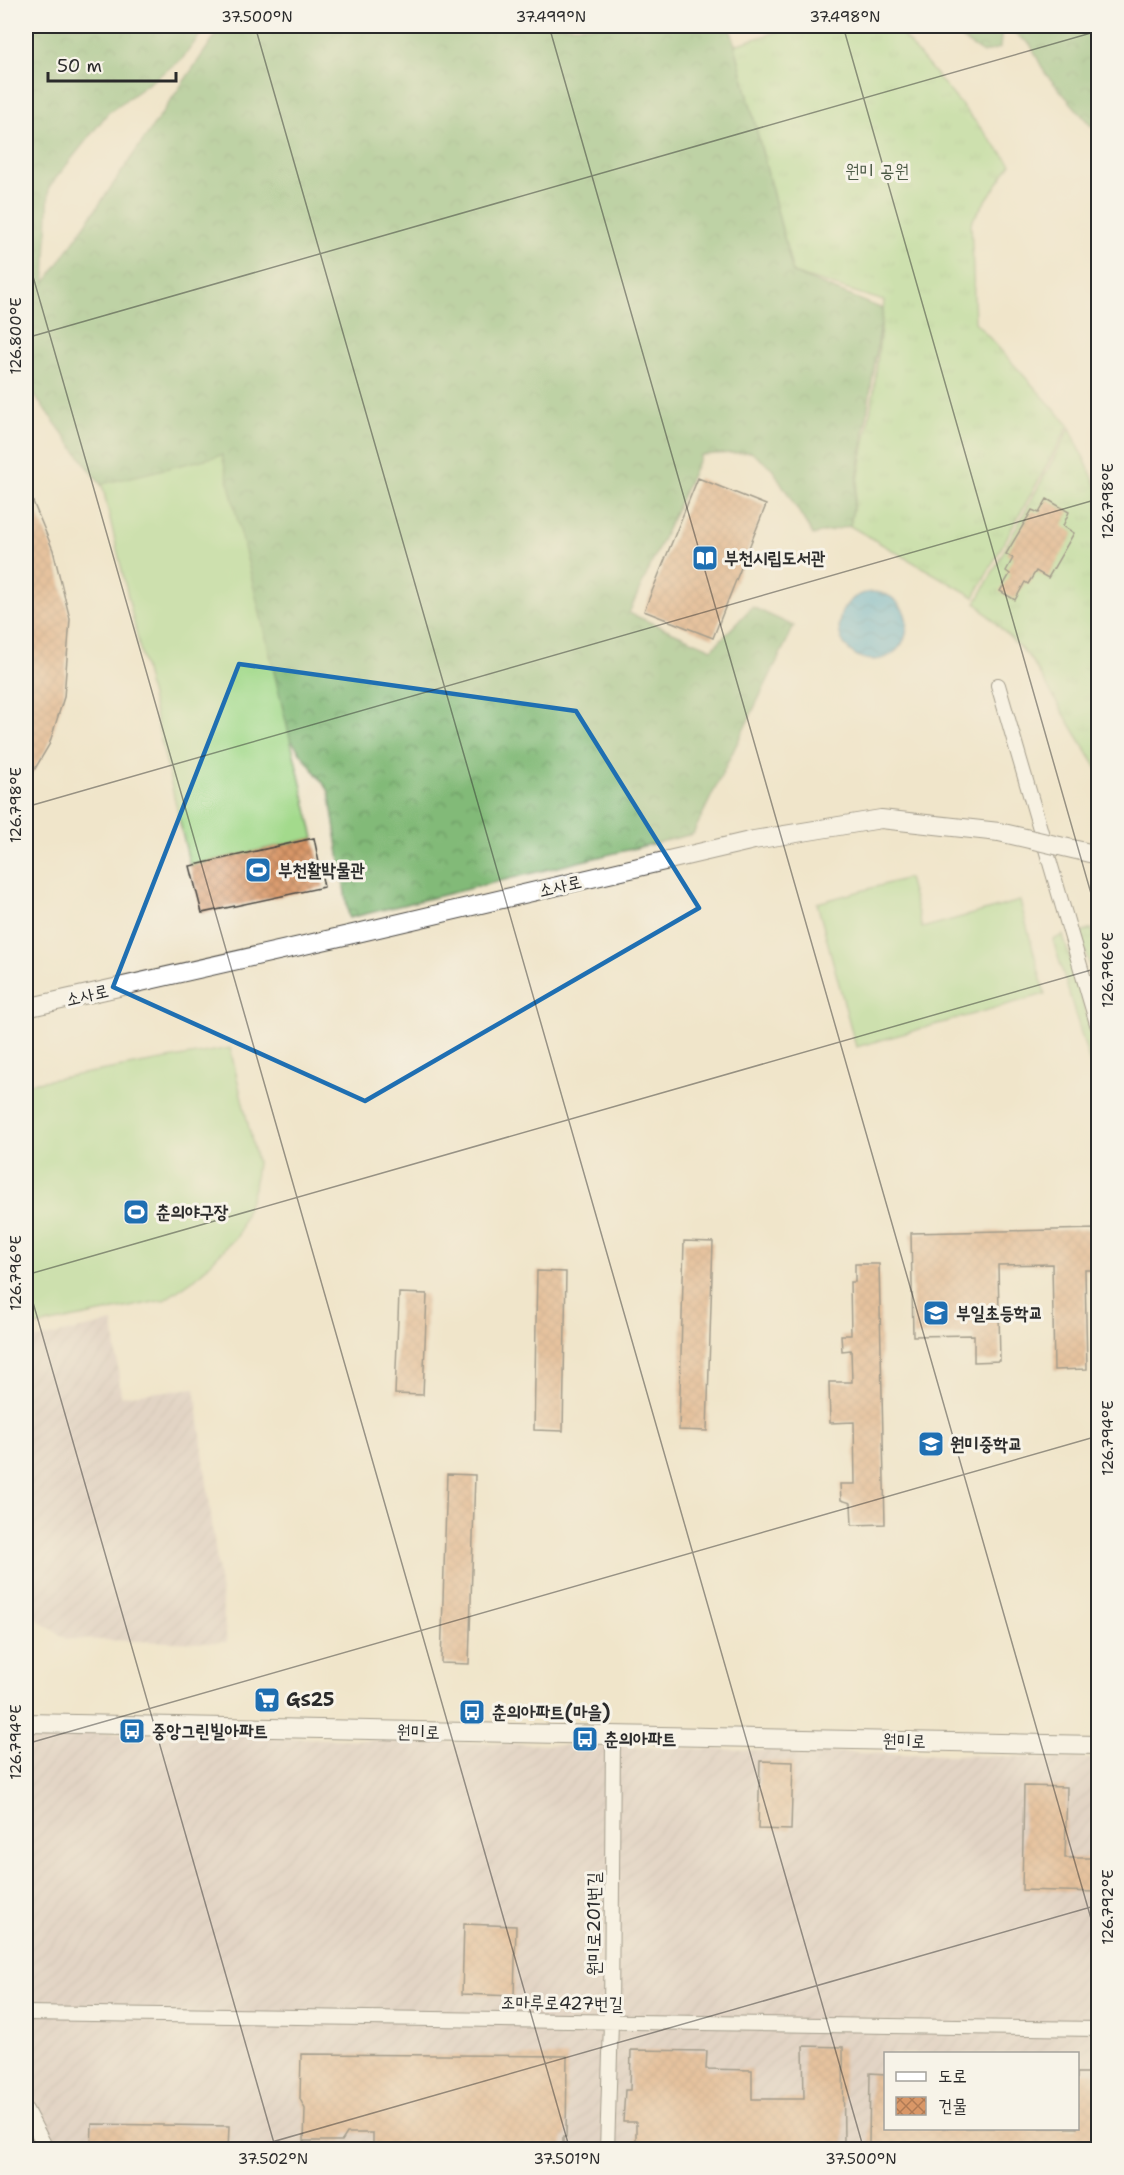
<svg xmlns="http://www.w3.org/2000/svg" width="1124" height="2175" viewBox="0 0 1124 2175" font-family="'Shantell Sans','Poor Story',sans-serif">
	<defs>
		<pattern id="industrial-furrows" width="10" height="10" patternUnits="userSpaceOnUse" patternTransform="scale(1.5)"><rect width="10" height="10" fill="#d1bfbe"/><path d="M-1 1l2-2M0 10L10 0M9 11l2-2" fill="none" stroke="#b4a4a3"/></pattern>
		<pattern id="grass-tufts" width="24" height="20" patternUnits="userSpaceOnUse" patternTransform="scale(1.5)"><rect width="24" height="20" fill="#a3da8c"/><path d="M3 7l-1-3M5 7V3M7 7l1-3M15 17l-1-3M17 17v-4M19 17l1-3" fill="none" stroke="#8cbb79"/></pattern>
		<pattern id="forest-crowns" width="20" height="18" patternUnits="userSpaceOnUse" patternTransform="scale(1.5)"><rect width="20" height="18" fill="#82ba78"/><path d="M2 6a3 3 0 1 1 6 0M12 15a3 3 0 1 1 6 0" fill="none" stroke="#6b9763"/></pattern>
		<pattern id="water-waves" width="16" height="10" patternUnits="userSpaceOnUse" patternTransform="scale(1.5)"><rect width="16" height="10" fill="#52add0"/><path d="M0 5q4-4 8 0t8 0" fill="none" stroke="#448da9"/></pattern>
		<pattern id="building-cross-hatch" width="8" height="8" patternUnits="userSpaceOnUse" patternTransform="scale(1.5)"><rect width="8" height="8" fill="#d99767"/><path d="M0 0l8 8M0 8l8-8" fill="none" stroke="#b07b55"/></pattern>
	</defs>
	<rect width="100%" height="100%" fill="#f7f3e8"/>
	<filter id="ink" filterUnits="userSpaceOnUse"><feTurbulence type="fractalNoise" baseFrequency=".0167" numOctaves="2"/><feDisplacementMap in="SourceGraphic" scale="12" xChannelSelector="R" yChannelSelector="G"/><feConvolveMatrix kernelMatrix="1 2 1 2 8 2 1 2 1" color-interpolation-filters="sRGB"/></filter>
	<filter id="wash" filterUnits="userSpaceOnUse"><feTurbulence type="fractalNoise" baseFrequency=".008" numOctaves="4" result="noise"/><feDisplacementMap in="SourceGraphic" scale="24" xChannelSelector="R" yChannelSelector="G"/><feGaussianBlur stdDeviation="1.35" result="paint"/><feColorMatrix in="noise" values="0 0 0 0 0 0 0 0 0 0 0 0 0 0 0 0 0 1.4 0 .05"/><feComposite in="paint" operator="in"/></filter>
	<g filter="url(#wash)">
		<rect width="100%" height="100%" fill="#f0e5cb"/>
		<path fill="url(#industrial-furrows)" fill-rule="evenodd" d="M113,1322L121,1396L195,1388L227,1642L205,1643L66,1639L26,1612V1341Z
			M26,1731L1098,1759V2149L26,2150ZM886,2054H1078V2128H886Z"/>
		<path fill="url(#grass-tufts)" stroke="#67825c" stroke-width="1.5" d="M795,26H895L1011,164L971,222L975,322L1069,425L974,597L850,526L874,391L884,301L793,273L735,45Z
			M1070,428L1098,489V770L1030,658L976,603Z
			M1092,929L1098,952V995L1080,933Z
			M1063,935L1098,1055V1090L1053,940Z"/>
		<path fill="url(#forest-crowns)" stroke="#567252" stroke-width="1.5" d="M26,26H207L182,59L108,113L49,187L45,283L222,26H730L793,273L883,309L850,526L813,535L772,468L751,452L701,455L629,613L712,649L752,607L794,626L693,834L349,918L329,791L26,384Z
			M941,26H1002L1000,48L983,53Z
			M1003,26H1098V125L1091,126L1045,73L1030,44Z"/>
		<path fill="#a3da8c" stroke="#67825c" stroke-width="1.5" d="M222,455L314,838L190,866L102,484Z
			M908,878L922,928L1020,901L1045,994L856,1047L817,903Z
			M230,1048L257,1162L254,1188L238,1235L196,1278L164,1300L26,1328V1084Z"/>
		<path fill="url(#water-waves)" stroke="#3e6c7e" stroke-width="1.5" d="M839 626a34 34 0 1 1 68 0a34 34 0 1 1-68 0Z"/>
		<g id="blocks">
			<path fill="url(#building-cross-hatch)" d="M698,478L766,505L713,638L644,611Z
				M26,485L53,550L70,619L64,697L49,745L26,784Z
				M1047,499L1069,512L1063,526L1074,533L1048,578L1036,571L1028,584L1025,582L1015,600L1000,591L1010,574L1006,571L1013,558L1006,554L1032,510L1039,513Z
				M314,838L324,887L202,913L190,866Z
				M1098,1229V1270H1085L1087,1369L1054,1370L1052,1264L998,1265L1000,1361L974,1362V1335L913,1336L911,1233Z
				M684,1241L713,1242L707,1431L679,1430Z
				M855,1264H879L885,1524L852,1525L851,1503L841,1500L840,1484H855L854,1422L830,1423L829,1382H852L851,1350L842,1351L841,1335H851L850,1282H855Z
				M537,1271L566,1272L563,1431L534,1430Z
				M399,1293L427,1294L423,1395L395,1394Z
				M447,1474L475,1475L469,1664L441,1663Z
				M760,1761L793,1762L791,1830L758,1829Z
				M1024,1786L1067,1787L1065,1858H1098V1892L1022,1890Z
				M464,1924L516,1926L514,1996L462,1994Z
				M803,2046L843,2047L844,2145L798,2144V2150H636V2122H623L625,2090H630L631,2050L707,2051L706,2069L752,2070V2099H804Z
				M301,2054L567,2056L566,2137H563V2150H373V2133H347L342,2141H304L305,2109L300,2099Z
				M870,2073L885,2074V2128H1077V2073H1098V2150H891L892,2146L869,2145Z
				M92,2124L229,2126L228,2150H91Z"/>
		</g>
	</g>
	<g filter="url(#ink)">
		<use href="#blocks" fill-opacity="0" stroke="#494743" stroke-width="1.5"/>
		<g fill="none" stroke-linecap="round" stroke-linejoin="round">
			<g stroke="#494743" stroke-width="16">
				<path id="minor" d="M998,685L1098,1027
					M26,2013L1098,2029
					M26,2110L47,2150
					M607,2150L611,2022L613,1736"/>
			</g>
			<g stroke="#494743" stroke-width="20">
				<path id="tertiary" d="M26,1008L353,934L754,840L881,819L999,832
					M26,1723L1098,1745"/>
			</g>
			<use href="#minor" stroke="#fff" stroke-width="14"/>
			<use href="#tertiary" stroke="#fff" stroke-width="18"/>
			<g stroke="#494743" stroke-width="20" stroke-linecap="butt">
				<path id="tertiary-bridge" d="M999,832L1098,855"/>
			</g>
			<use href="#tertiary-bridge" stroke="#fff" stroke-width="18"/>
		</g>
	</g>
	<path d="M0 0H1124V2175H0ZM239,664L576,711L699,908L365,1101L113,987Z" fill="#f0e5cb" fill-opacity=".55" fill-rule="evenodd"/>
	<path fill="none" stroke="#1f6fb2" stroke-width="4.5" stroke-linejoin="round" d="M239,664L576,711L699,908L365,1101L113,987Z"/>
	<path fill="none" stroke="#2b2b2b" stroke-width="1.5" stroke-opacity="0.45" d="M255,26L864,2150M549,26L1098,1943M843,26L1098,918M26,252L570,2150M26,338L1098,31M26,807L1098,499M26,1275L1098,968M26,1278L276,2150M26,1744L1098,1436M244,2150L1098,1905"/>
	<defs>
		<g id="library-square" transform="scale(1.35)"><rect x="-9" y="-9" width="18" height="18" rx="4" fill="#1f6fb2" stroke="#f7f3e8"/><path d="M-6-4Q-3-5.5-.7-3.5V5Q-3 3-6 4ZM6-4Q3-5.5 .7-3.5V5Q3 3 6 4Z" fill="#fff"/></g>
		<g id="stadium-square" transform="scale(1.35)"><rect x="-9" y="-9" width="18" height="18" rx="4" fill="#1f6fb2" stroke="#f7f3e8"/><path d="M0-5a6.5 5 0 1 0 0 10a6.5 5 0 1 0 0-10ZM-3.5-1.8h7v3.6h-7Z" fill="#fff"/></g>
		<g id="school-square" transform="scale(1.35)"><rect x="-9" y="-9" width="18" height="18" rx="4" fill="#1f6fb2" stroke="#f7f3e8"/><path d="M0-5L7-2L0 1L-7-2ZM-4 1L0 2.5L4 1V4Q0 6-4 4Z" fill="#fff"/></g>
		<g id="supermarket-square" transform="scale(1.35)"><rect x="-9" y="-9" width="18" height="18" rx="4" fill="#1f6fb2" stroke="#f7f3e8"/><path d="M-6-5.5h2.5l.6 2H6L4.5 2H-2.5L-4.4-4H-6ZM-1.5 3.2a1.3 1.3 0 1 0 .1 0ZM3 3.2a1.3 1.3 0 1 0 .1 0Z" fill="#fff"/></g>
		<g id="bus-square" transform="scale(1.35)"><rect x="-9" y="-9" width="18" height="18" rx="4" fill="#1f6fb2" stroke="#f7f3e8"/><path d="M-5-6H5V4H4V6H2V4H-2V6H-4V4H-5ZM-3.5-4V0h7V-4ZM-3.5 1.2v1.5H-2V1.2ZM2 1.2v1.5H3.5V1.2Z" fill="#fff"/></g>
	</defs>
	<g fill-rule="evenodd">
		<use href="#library-square" x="705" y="558"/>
		<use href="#stadium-square" x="258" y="870"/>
		<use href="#stadium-square" x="136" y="1212"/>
		<use href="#school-square" x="936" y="1313"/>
		<use href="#school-square" x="931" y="1444"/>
		<use href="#supermarket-square" x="267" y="1700"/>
		<use href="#bus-square" x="472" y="1712"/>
		<use href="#bus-square" x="132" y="1731"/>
		<use href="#bus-square" x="585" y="1739"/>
	</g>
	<g text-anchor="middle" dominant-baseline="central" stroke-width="6" stroke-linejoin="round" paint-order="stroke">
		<g font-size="18" fill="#495743" stroke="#f7f3e8">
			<text x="877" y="171">원미 공원</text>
		</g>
		<g font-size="18" font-weight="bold" fill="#2b2b2b" stroke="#f7f3e8" text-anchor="start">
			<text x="724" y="558">부천시립도서관</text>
			<text x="278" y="870">부천활박물관</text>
			<text x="156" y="1212">춘의야구장</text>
			<text x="956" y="1313">부일초등학교</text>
			<text x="950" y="1444">원미중학교</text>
			<text x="286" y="1700">GS25</text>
			<text x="492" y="1712">춘의아파트(마을)</text>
			<text x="152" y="1731">중앙그린빌아파트</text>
			<text x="604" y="1739">춘의아파트</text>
		</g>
		<g font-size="18" fill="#2b2b2b" stroke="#f7f3e8">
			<text transform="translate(560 886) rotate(-13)">소사로</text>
			<text transform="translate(87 995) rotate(-13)">소사로</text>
			<text transform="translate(418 1732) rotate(1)">원미로</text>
			<text transform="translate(904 1741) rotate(1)">원미로</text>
			<text transform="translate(594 1924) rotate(-90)">원미로201번길</text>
			<text transform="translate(562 2003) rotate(1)">조마루로427번길</text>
		</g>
	</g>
	<rect width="1124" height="2175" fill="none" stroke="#f7f3e8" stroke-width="66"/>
	<rect x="884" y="2052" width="195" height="78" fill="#f7f3e8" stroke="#a5a39c" stroke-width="1.5"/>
	<rect x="896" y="2072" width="30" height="9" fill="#ffffff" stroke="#a5a39c" stroke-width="1.5"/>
	<text x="938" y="2082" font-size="18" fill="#2b2b2b">도로</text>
	<rect x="896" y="2097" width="30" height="18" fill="url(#building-cross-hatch)" stroke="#a5a39c" stroke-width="1.5"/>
	<text x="938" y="2112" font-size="18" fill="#2b2b2b">건물</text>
	<path d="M48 72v9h128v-9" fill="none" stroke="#2b2b2b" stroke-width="3"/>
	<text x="57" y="72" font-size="18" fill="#2b2b2b" stroke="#f7f3e8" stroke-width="4.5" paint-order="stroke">50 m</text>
	<rect x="33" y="33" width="1058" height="2109" fill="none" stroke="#2b2b2b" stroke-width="2"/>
	<g font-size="15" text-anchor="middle" fill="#2b2b2b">
		<text x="257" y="22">37.500°N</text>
		<text x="551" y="22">37.499°N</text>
		<text x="845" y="22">37.498°N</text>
		<text transform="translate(16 336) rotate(-90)" y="5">126.800°E</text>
		<text transform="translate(1108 501) rotate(-90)" y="5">126.798°E</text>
		<text transform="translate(16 805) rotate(-90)" y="5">126.798°E</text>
		<text transform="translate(1108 970) rotate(-90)" y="5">126.796°E</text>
		<text transform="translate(16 1273) rotate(-90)" y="5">126.796°E</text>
		<text transform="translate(1108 1438) rotate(-90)" y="5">126.794°E</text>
		<text transform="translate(16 1742) rotate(-90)" y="5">126.794°E</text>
		<text transform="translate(1108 1907) rotate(-90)" y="5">126.792°E</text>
		<text x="273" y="2164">37.502°N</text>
		<text x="567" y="2164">37.501°N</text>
		<text x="861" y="2164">37.500°N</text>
	</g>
</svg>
